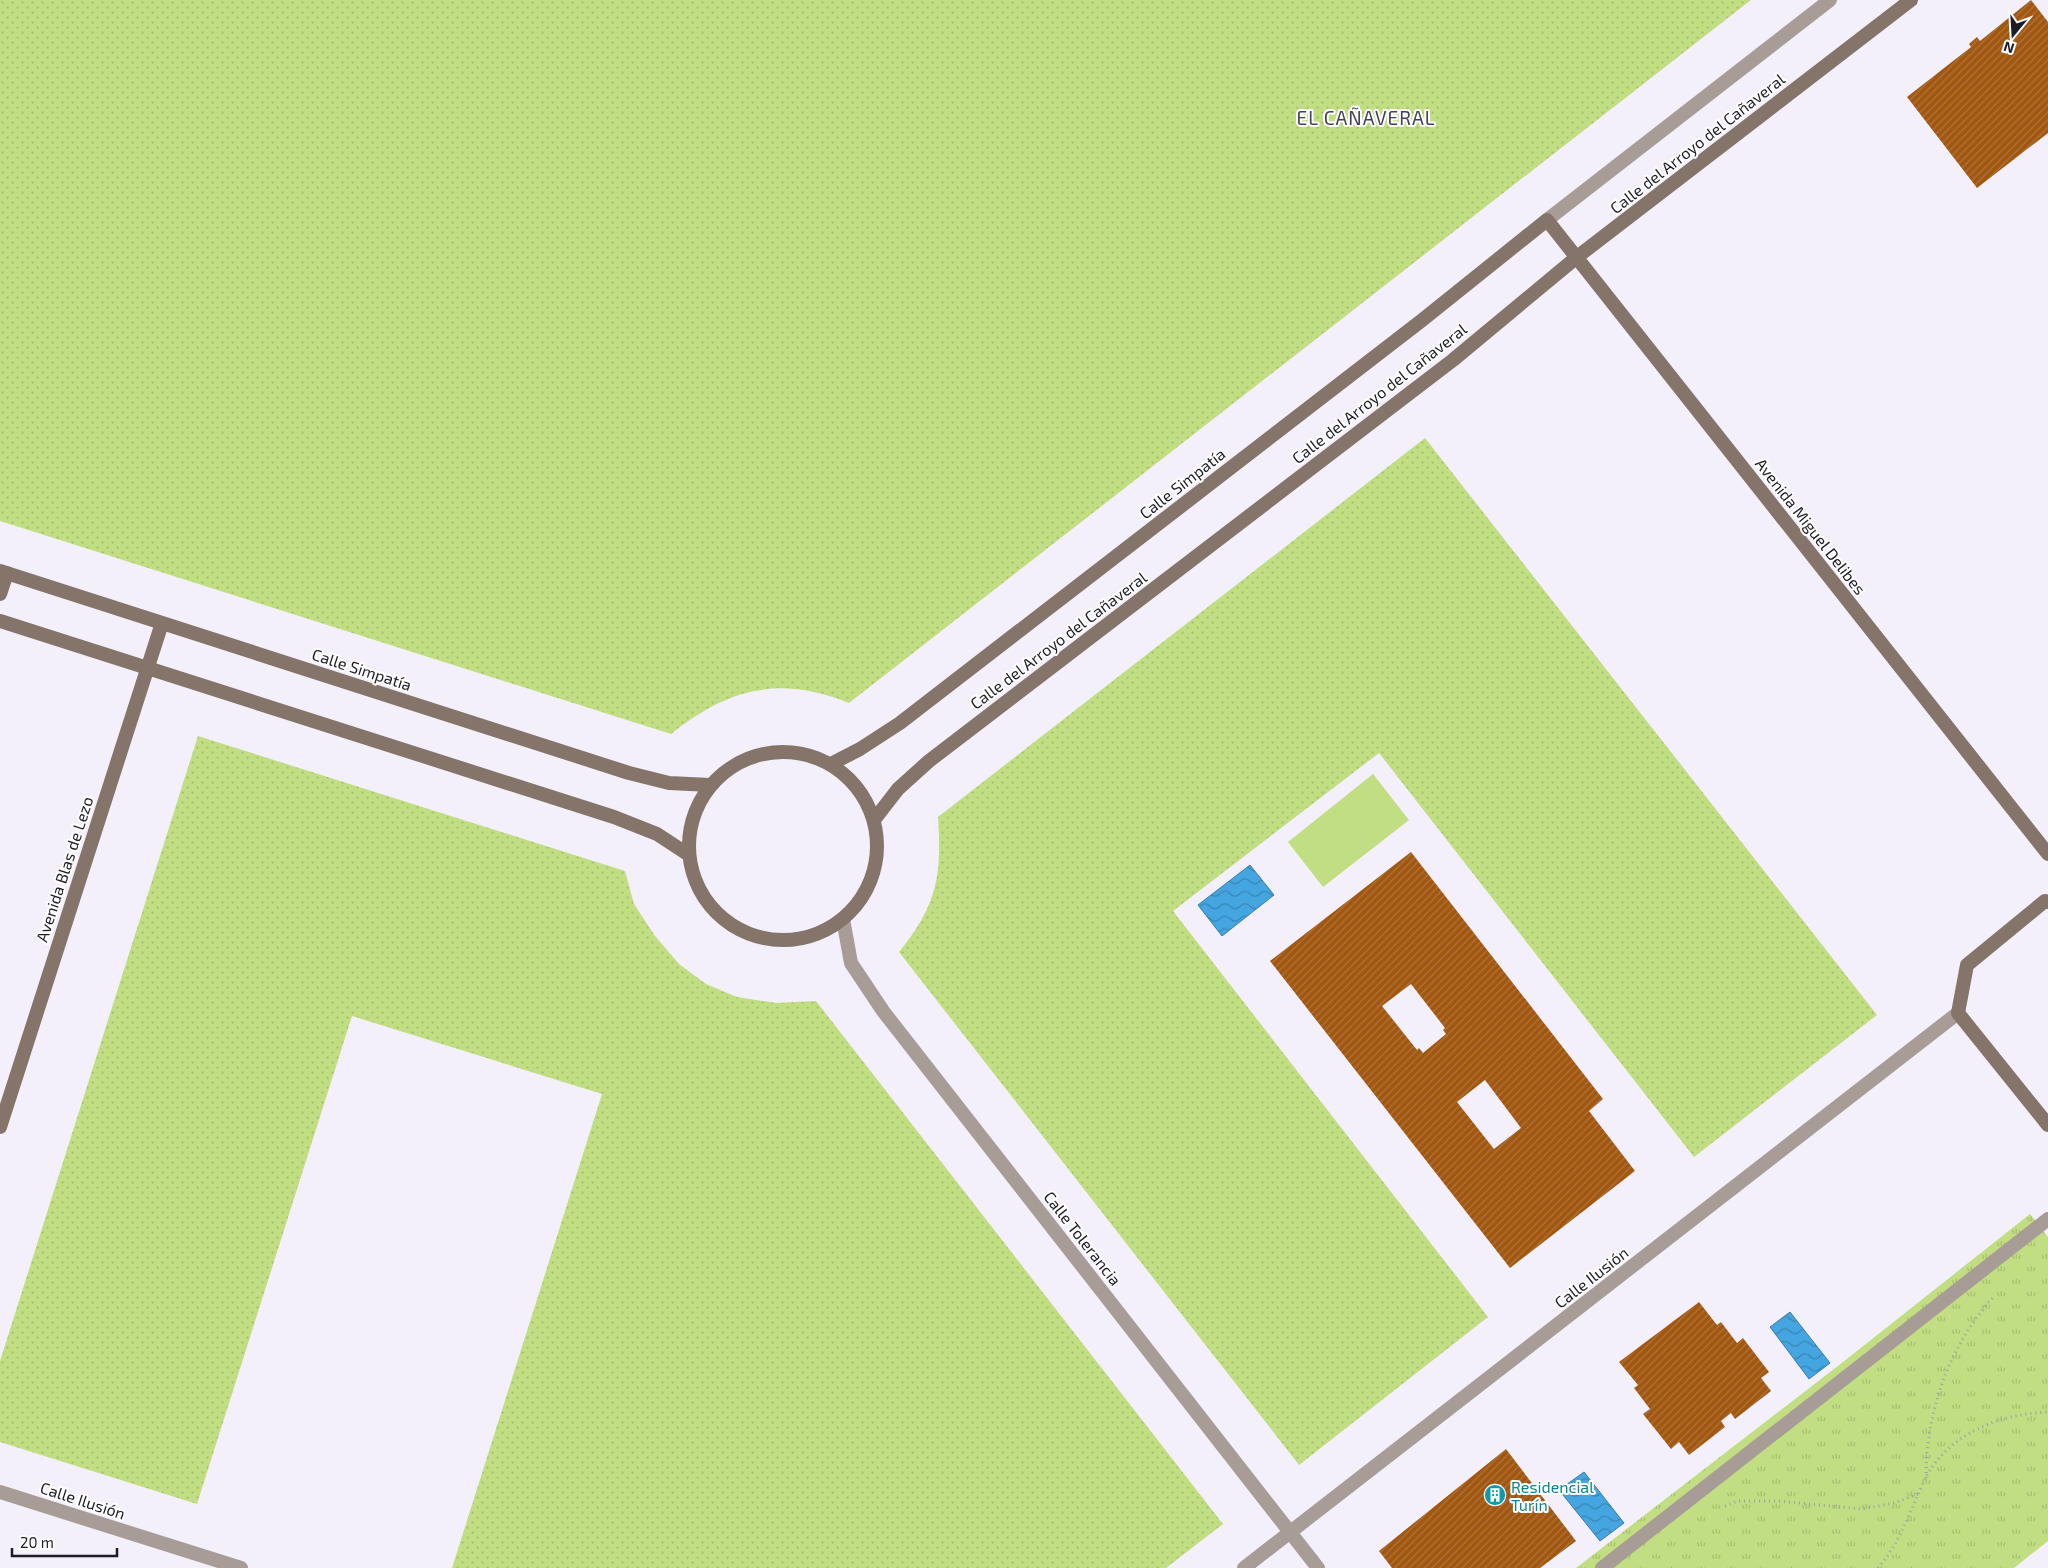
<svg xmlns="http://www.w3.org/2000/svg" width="2048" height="1568" viewBox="0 0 2048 1568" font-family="'Exo 2',sans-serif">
	<defs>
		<pattern id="grass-dots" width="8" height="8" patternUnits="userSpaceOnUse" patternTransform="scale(1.25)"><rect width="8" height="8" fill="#c1de82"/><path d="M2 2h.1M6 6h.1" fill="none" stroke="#a5be70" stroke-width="1.8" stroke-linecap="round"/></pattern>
		<pattern id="park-tufts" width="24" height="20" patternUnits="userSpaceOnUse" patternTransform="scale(1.25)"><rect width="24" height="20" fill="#c1de82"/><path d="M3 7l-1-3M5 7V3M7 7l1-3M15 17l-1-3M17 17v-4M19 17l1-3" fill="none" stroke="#a5be70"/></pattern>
		<pattern id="water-waves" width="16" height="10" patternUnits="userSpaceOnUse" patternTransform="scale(1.25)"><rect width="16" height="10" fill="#45a5e0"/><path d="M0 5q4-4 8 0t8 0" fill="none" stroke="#3986b5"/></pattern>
		<pattern id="building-hatch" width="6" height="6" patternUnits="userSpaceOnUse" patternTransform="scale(1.25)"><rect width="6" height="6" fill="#a3570e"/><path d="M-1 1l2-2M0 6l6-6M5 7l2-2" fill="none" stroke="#aa7542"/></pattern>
	</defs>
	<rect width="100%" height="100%" fill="#f3f0fb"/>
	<path fill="url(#grass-dots)" d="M0,0H1751L849,703C780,675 728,688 671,734L0,521Z
		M1425,438L1877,1015L1694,1157L1379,753L1173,911L1488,1317L1299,1465L899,952C937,905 942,876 938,817Z
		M198,736L625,871L634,904L655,936L679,964L706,984L737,997L776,1003L816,1001L1223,1524L1166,1568H452L602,1094L352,1016L197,1504L0,1442V1361Z"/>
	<path fill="url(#park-tufts)" d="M2030,1214L2048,1237V1541L2014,1568H1576L1843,1362Z"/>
	<path fill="#c1de82" d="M1373,774L1409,820L1323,887L1288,842Z"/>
	<path fill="url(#water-waves)" stroke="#397ca8" d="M1250,865L1274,895L1222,936L1198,905Z
		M1790,1312L1830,1363L1809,1379L1770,1327Z
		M1584,1472L1624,1523L1600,1541L1559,1490Z"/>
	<path fill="url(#building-hatch)" fill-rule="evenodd" d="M2031,0L2048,22V133L1977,188L1907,97L1971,47L1969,44L1977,37L1980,41Z
		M1411,852L1603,1099L1589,1111L1635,1171L1510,1268L1270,961ZM1411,984L1445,1028L1443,1030L1446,1034L1423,1053L1419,1048L1417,1050L1382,1006ZM1485,1080L1521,1128L1494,1149L1457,1102Z
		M1699,1302L1717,1325L1721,1322L1737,1343L1743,1338L1769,1372L1761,1378L1771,1391L1735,1419L1731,1413L1721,1421L1725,1427L1689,1455L1679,1442L1671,1449L1643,1414L1650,1409L1634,1388L1638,1385L1619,1362Z
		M1506,1449L1576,1541L1540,1568H1392L1379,1551Z"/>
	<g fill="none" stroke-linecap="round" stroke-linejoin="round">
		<path stroke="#a09da7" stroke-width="3" stroke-dasharray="1 4" stroke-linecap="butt" d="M1926,1478C1926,1421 1943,1362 1978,1316C1983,1310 1987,1303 1993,1298
			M1725,1506L1738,1501H1778L1862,1509L1894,1503L1918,1494
			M1878,1568C1900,1543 1910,1511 1924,1481C1947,1434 1999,1414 2048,1412"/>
		<path stroke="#a89d96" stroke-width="14" d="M1602,1568L2048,1219"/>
		<path stroke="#a89d96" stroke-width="14" d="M1547,220L1830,0
			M843,919L851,963L883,1011L1318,1568"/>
		<path stroke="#a89d96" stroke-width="14" d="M0,1492L241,1568
			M1244,1568L1958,1013"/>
		<path stroke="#84746a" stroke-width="14" d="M0,571L629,773L669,783L710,785
			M0,594L7,573
			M0,621L614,817L657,834L689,855
			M689 846a94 94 0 1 1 188 0a94 94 0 1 1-188 0Z
			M831,764L860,749L900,723L1421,321L1547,220L2048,854
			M874,820L898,789L929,761L1453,360L1577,257L1911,0
			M2048,902L2045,901L1967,965L1958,1013L2048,1125
			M0,1127L162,623"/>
	</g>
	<defs>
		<g id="building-disc" transform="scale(1.125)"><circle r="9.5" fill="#0f9aa8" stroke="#fff"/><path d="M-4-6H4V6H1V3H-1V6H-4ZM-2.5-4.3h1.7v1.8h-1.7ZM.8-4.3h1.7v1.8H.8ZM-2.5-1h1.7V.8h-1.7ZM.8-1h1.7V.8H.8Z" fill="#fff"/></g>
	</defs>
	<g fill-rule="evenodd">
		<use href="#building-disc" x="1495" y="1495"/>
	</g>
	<g text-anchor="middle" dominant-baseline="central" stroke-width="4" stroke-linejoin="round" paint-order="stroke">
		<g font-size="16" fill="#1d1b24" stroke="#fff">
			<text transform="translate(1697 143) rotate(-38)">Calle del Arroyo del Cañaveral</text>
			<text transform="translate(1379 393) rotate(-38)">Calle del Arroyo del Cañaveral</text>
			<text transform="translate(1182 483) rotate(-38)">Calle Simpatía</text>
			<text transform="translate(1811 526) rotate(52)">Avenida Miguel Delibes</text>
			<text transform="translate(1058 640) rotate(-37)">Calle del Arroyo del Cañaveral</text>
			<text transform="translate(362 669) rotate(18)">Calle Simpatía</text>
			<text transform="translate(64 869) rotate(-72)">Avenida Blas de Lezo</text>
			<text transform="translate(1083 1238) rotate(52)">Calle Tolerancia</text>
			<text transform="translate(1591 1277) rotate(-38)">Calle Ilusión</text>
			<text transform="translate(83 1500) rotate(18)">Calle Ilusión</text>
		</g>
		<g font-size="16" fill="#0d838f" stroke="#fff" text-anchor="start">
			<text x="1511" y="1486">Residencial<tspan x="1511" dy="18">Turín</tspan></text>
		</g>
		<g font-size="19" letter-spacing="1" fill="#464156" stroke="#fff">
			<text x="1366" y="117">EL CAÑAVERAL</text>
		</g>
	</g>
	<g transform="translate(2013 35) rotate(198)" stroke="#ffffff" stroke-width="4" paint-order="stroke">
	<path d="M0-4L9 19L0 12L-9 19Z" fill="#1d1b24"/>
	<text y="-8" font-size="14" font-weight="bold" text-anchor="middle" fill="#1d1b24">N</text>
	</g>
	<path d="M12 1548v8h105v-8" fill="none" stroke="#1d1b24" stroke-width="2.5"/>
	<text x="20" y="1548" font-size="15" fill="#1d1b24" stroke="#ffffff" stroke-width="4" paint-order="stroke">20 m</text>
</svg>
